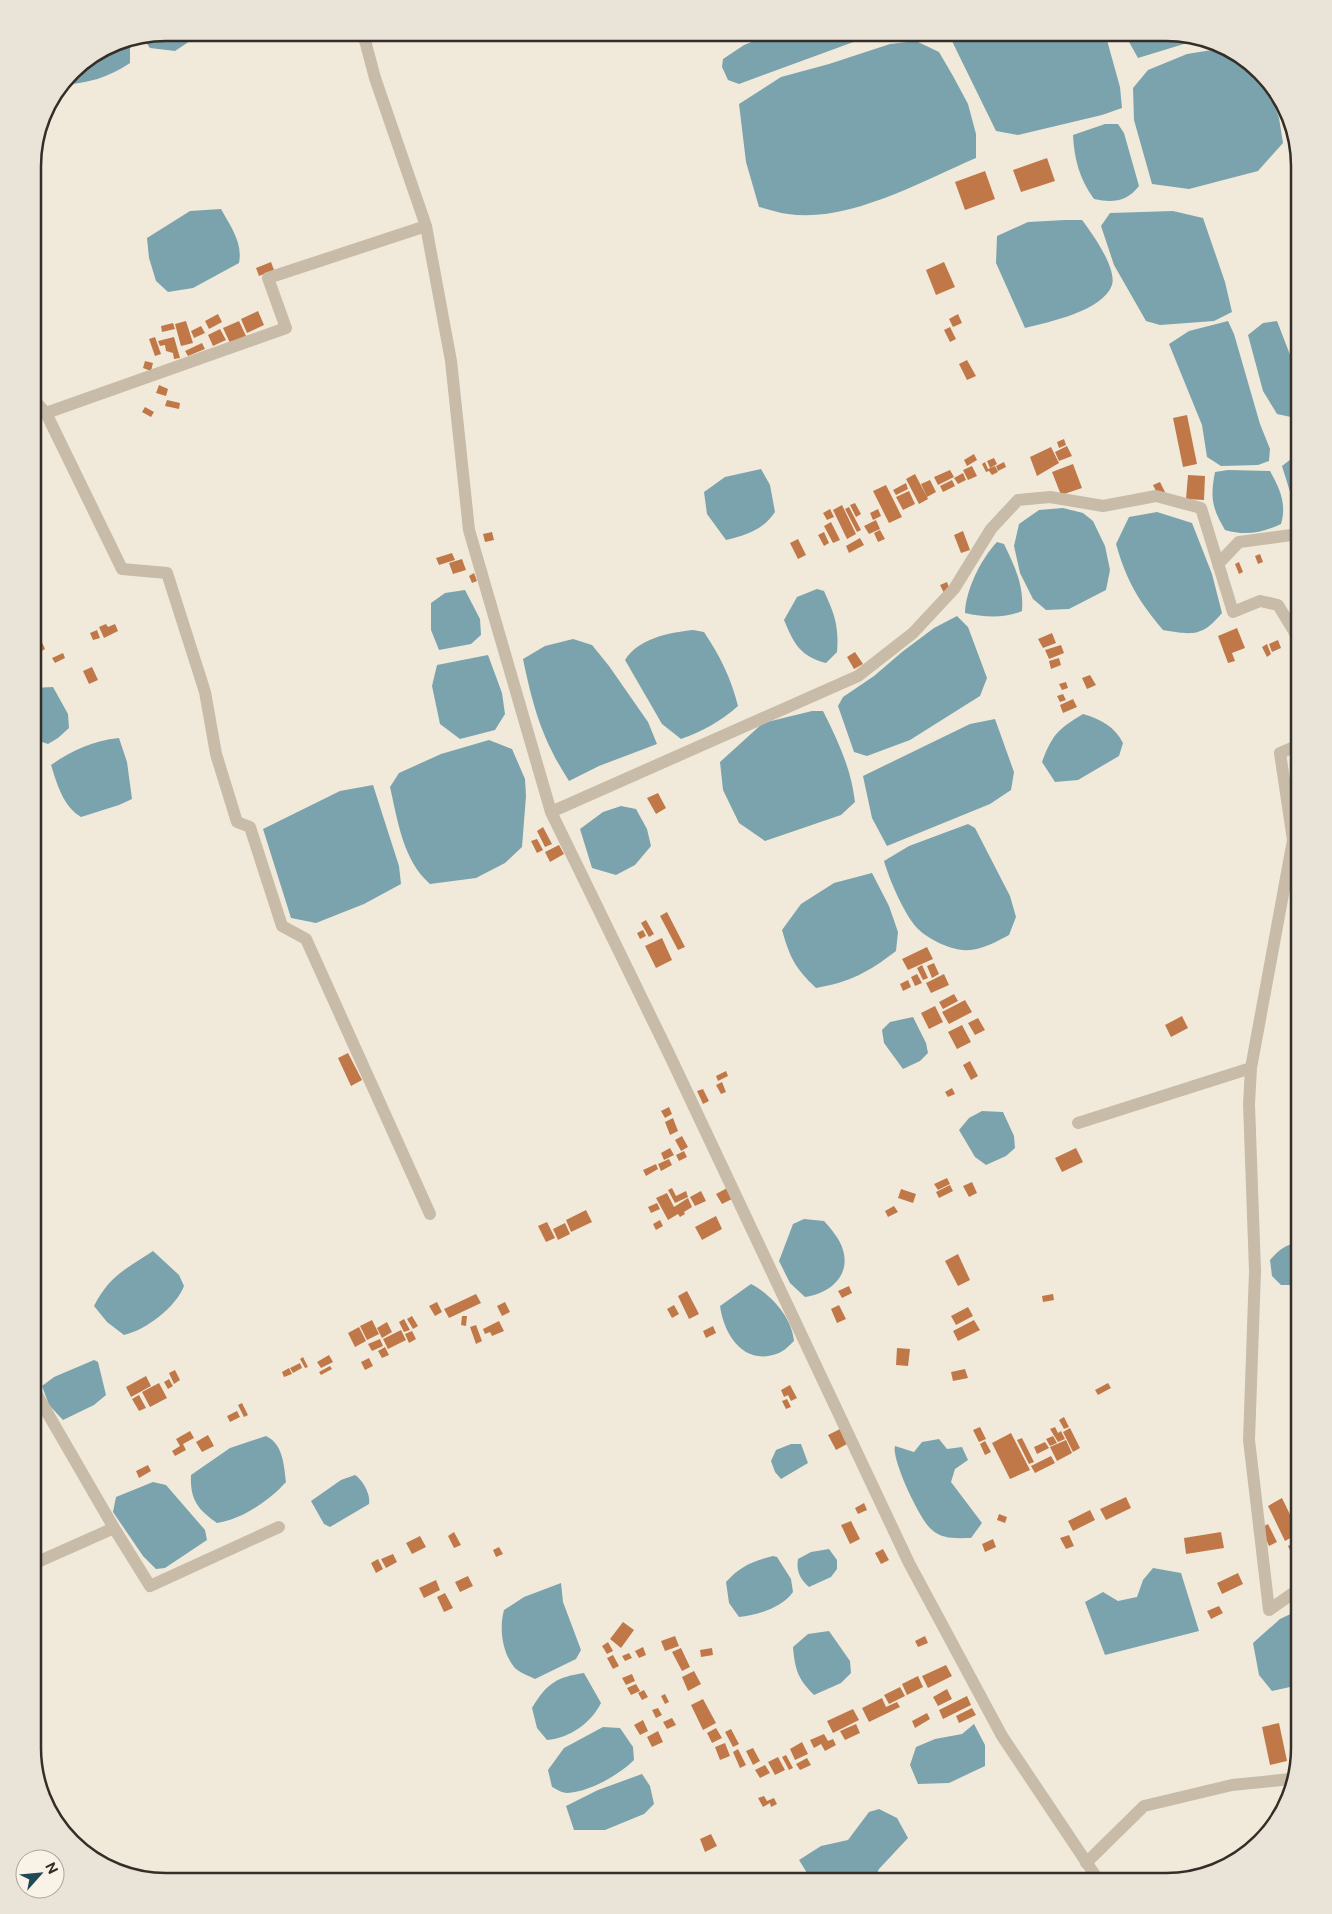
<svg xmlns="http://www.w3.org/2000/svg" width="1332" height="1914" viewBox="0 0 1332 1914" font-family="'Public Sans',sans-serif">
	<rect width="100%" height="100%" fill="#f1eadb"/>
	<path fill="#7ba3ad" d="M166,33H197L196,37L175,51L150,48L142,37Z
		M774,33H878L739,84L728,80L722,67L723,59L744,45Z
		M948,33H1105L1120,87L1122,108L1102,115L1018,135L996,131Z
		M1124,33H1174L1197,40L1138,58Z
		M127,40L130,45V63C107,78 89,83 62,85C76,65 103,45 127,40Z
		M916,41L939,52L953,76L968,104L976,134V158C922,181 849,223 788,214C778,213 768,209 759,207L746,162L739,104L781,77L829,64L890,44Z
		M1224,48L1233,51L1267,84L1279,118L1283,143L1258,171L1189,189L1152,184L1134,120L1133,88L1148,70L1187,54Z
		M1105,124H1118L1124,133L1139,186C1127,202 1112,203 1094,199C1080,180 1074,159 1073,135Z
		M221,209C231,227 243,243 239,263L193,288L168,292L156,281L149,258L147,238L190,211Z
		M1173,211L1203,218L1225,282L1232,312L1214,321L1160,325L1146,321L1114,265L1101,226L1110,213Z
		M1065,220H1082C1092,233 1117,268 1112,285C1103,311 1049,322 1025,328L996,263L997,236L1028,222Z
		M1228,321L1234,334L1260,424L1270,449L1269,461L1258,465L1221,466L1207,457L1202,425L1169,344L1189,331Z
		M1277,321L1299,378V412L1291,417L1277,414L1263,391L1248,335L1263,323Z
		M1299,453V513L1291,495L1282,466Z
		M761,469L770,485L775,512C763,530 746,535 726,540L707,514L704,492L725,477Z
		M1228,470L1270,471C1280,489 1287,504 1281,524C1262,533 1245,536 1225,530C1212,508 1210,498 1215,472Z
		M1063,508L1083,513L1093,521L1105,546L1110,570L1106,590L1069,609L1046,610L1033,599L1020,573L1014,546L1019,524L1039,510Z
		M1157,512L1192,523L1212,574L1222,613C1202,637 1193,635 1163,630C1138,600 1127,582 1116,544L1129,517Z
		M997,542L1004,544C1015,567 1024,585 1022,611C1004,619 983,617 965,613C966,589 981,559 997,542Z
		M817,589L824,591C835,615 839,627 837,652L826,663C800,656 794,644 784,620L797,597Z
		M465,590L480,619L481,635L471,644L439,650L431,630V603L445,593Z
		M957,616L968,627L987,678L980,696L910,740L867,756L854,752L838,706L843,697L874,676L902,652L934,628Z
		M693,630L704,632C720,656 731,678 738,706C720,722 703,731 681,739L662,724L625,660C639,638 668,633 693,630Z
		M573,639L592,645L609,666L648,722L657,744L599,766L569,781C542,739 533,707 523,659L545,646Z
		M488,655L502,693L505,714L495,730L460,739L440,724L432,686L437,665Z
		M53,687L68,714L69,728L58,738L48,744L33,739V688Z
		M812,711H823C838,741 851,768 855,802L841,815L765,841L739,823L723,790L720,762L763,723Z
		M1083,714C1101,719 1115,727 1123,743L1119,756L1078,780L1055,782L1042,762C1052,735 1058,729 1083,714Z
		M995,719L1014,772L1011,790L990,804L887,846L872,818L863,776L970,724Z
		M119,738L127,762L132,799L119,805L81,817C63,806 57,784 51,765C73,750 92,741 119,738Z
		M489,740L512,749L525,779L526,796L522,847L505,863L476,878L430,884C403,860 398,822 390,787L399,773L441,754Z
		M373,785L399,866L401,884L364,904L316,923L291,918L263,829L340,791Z
		M621,806L636,809L647,829L651,846L635,865L616,875L592,868L580,829L603,812Z
		M968,824L975,828L1010,896L1016,917L1009,935C996,942 978,952 963,950C949,949 928,939 918,929C905,916 889,879 884,861L909,846Z
		M872,873L889,906L898,932L896,951C869,972 850,982 816,988C795,968 790,958 782,930L801,904L834,883Z
		M913,1017L926,1043L928,1053L920,1061L903,1069L884,1043L882,1030L890,1022Z
		M982,1111L1003,1112L1014,1136L1015,1148L1006,1156L986,1165L975,1157L959,1130L969,1118Z
		M804,1219L824,1221C831,1229 840,1239 843,1250C851,1277 828,1294 805,1297L790,1283L779,1261L793,1224Z
		M1299,1243V1277L1290,1285H1281L1272,1276L1270,1260C1279,1250 1285,1244 1299,1243Z
		M153,1251L179,1275L184,1286C176,1307 146,1330 124,1335L107,1322L94,1306C109,1276 126,1269 153,1251Z
		M751,1284C772,1295 792,1318 794,1341C790,1345 784,1351 779,1353C744,1367 724,1335 720,1306Z
		M94,1360L98,1362L106,1395L94,1405L63,1420L49,1405L42,1386L54,1377Z
		M266,1436C283,1444 284,1465 286,1482C269,1501 242,1519 217,1523C197,1509 190,1499 191,1475L230,1448Z
		M939,1439L947,1449L962,1447L968,1460L955,1469L951,1482L982,1523L971,1538C957,1538 942,1540 931,1529C920,1520 891,1459 895,1446L914,1452L922,1442Z
		M791,1444H801L808,1463L781,1479L775,1472L771,1461L776,1450Z
		M355,1475C363,1480 371,1495 369,1504L330,1527L324,1524L311,1501L341,1480Z
		M153,1482L166,1485L205,1530L207,1540L165,1568L156,1569L143,1556L113,1512L116,1497Z
		M829,1549L837,1560V1569L831,1577L809,1587C800,1579 796,1571 798,1559L811,1552Z
		M773,1556L777,1557L791,1579L793,1592C782,1608 757,1615 739,1617L729,1603L726,1582C740,1566 753,1561 773,1556Z
		M1153,1568L1181,1573L1199,1631L1105,1655L1085,1602L1103,1592L1118,1601L1137,1597L1143,1580Z
		M561,1583L563,1602L581,1650L576,1659L535,1679C529,1676 518,1672 514,1667C502,1652 499,1628 504,1610L524,1597Z
		M1299,1610V1685L1272,1691L1259,1675L1253,1643L1280,1619Z
		M829,1631L850,1661L851,1673L841,1683L814,1695C798,1679 795,1670 793,1647L808,1634Z
		M584,1673L601,1703C591,1723 570,1738 547,1740L537,1728L532,1708C547,1683 557,1677 584,1673Z
		M974,1724L985,1745V1766L949,1783L918,1784L910,1765L916,1747L935,1739L962,1734Z
		M603,1727L620,1728L633,1747L634,1760C619,1775 589,1792 567,1793C562,1793 556,1789 552,1787L548,1770L564,1748Z
		M642,1774L650,1786L654,1804L644,1814L605,1830H574L566,1806L598,1790Z
		M879,1809L897,1818L908,1838L879,1869L873,1881H812L799,1860L821,1846L848,1840L869,1812Z"/>
	<path fill="#c17848" d="M1047,158L1055,181L1021,192L1013,170Z
		M985,171L995,199L965,210L955,182Z
		M271,262L274,270L259,276L256,268Z
		M944,262L955,287L936,295L926,270Z
		M258,311L264,325L247,333L241,319Z
		M218,314L222,322L209,329L205,321Z
		M958,314L962,323L953,327L949,319Z
		M186,321L193,343L181,346L175,324Z
		M239,321L246,336L230,343L223,328Z
		M173,323L175,329L162,332L161,326Z
		M201,326L205,333L194,338L191,331Z
		M950,327L956,339L950,342L944,330Z
		M220,329L226,340L213,346L208,335Z
		M155,337L161,354L155,356L149,339Z
		M174,337L180,358L174,359L173,353L166,351L165,345L160,346L158,341Z
		M202,343L205,349L188,356L185,351Z
		M967,360L976,376L967,380L959,364Z
		M145,361L153,363L151,371L143,368Z
		M159,385L168,389L166,396L156,393Z
		M167,400L180,403L179,409L165,406Z
		M145,407L154,412L151,417L142,412Z
		M1187,415L1197,464L1183,467L1173,418Z
		M1064,439L1066,445L1059,448L1057,442Z
		M1067,446L1072,456L1059,461L1055,452Z
		M1051,447L1059,463L1037,476L1030,457Z
		M974,454L977,460L967,466L964,460Z
		M994,458L997,464L990,468L987,461Z
		M985,462L988,469L995,466L998,472L992,475L989,471L986,472L982,464Z
		M1004,462L1006,467L998,471L996,466Z
		M1073,464L1082,488L1061,495L1052,472Z
		M972,466L977,476L968,480L963,470Z
		M950,470L954,477L938,485L934,477Z
		M963,473L966,480L958,484L954,478Z
		M915,474L928,499L919,504L906,479Z
		M1188,475L1205,476L1204,500L1186,499Z
		M930,480L936,492L927,497L921,484Z
		M952,480L955,486L943,492L940,486Z
		M1160,482L1165,492L1158,495L1153,485Z
		M906,483L908,489L896,495L893,490Z
		M886,485L902,517L889,523L873,491Z
		M909,491L915,504L903,510L896,497Z
		M855,503L861,514L856,517L850,505Z
		M842,505L856,534L847,539L833,510Z
		M849,507L861,530L857,532L845,509Z
		M830,509L834,517L827,520L823,513Z
		M878,509L881,516L873,520L870,513Z
		M876,520L880,529L869,534L864,526Z
		M831,522L840,540L833,543L824,526Z
		M880,530L885,539L878,542L874,533Z
		M963,531L970,550L961,553L954,535Z
		M492,532L494,540L485,542L483,534Z
		M824,532L829,543L824,546L818,535Z
		M860,538L864,545L849,553L846,546Z
		M798,539L806,555L798,559L790,543Z
		M452,553L455,560L439,565L436,558Z
		M1260,554L1263,562L1258,564L1255,556Z
		M462,559L466,570L453,574L449,563Z
		M1239,562L1243,572L1239,574L1235,564Z
		M474,573L477,581L472,583L469,576Z
		M947,582L950,590L944,593L940,585Z
		M106,624L108,627L115,624L118,631L104,638L99,627Z
		M1237,628L1245,648L1232,653L1235,661L1228,663L1218,636Z
		M97,630L100,638L93,640L90,633Z
		M1052,633L1056,643L1043,648L1038,639Z
		M40,638L45,649L38,653L33,641Z
		M1278,640L1281,648L1272,652L1269,644Z
		M1267,644L1271,654L1267,657L1262,647Z
		M1061,645L1064,653L1049,659L1045,650Z
		M855,652L863,664L854,669L847,657Z
		M63,653L65,658L55,663L52,658Z
		M1059,658L1061,665L1051,669L1049,661Z
		M92,667L98,680L89,684L83,671Z
		M1090,675L1096,685L1087,689L1082,678Z
		M1066,682L1068,688L1062,690L1059,684Z
		M1063,694L1066,700L1060,702L1057,696Z
		M1073,699L1077,707L1063,713L1060,705Z
		M658,793L666,808L656,814L647,798Z
		M543,827L552,844L545,847L537,831Z
		M537,839L543,850L537,853L531,841Z
		M559,845L564,854L550,862L545,852Z
		M667,912L685,947L678,950L660,916Z
		M646,920L654,934L649,937L641,923Z
		M643,930L646,936L640,939L637,933Z
		M662,938L672,960L656,968L645,946Z
		M927,947L933,959L908,970L902,959Z
		M934,963L939,974L932,978L927,966Z
		M922,965L928,978L923,980L917,968Z
		M917,974L922,983L915,986L911,977Z
		M944,974L949,985L931,993L926,983Z
		M908,980L911,987L903,991L900,984Z
		M954,994L958,1001L943,1009L939,1002Z
		M965,1000L972,1012L949,1024L942,1012Z
		M935,1006L943,1022L929,1029L921,1013Z
		M1182,1016L1188,1028L1171,1037L1165,1025Z
		M978,1018L985,1030L975,1035L968,1023Z
		M962,1025L971,1042L957,1049L948,1032Z
		M348,1053L362,1080L351,1086L338,1058Z
		M970,1061L978,1076L971,1080L963,1065Z
		M726,1071L728,1076L718,1081L716,1076Z
		M722,1082L726,1092L721,1094L716,1085Z
		M952,1088L955,1094L948,1097L945,1092Z
		M703,1089L709,1101L703,1104L697,1091Z
		M669,1107L672,1114L665,1118L661,1111Z
		M673,1118L678,1131L670,1135L665,1122Z
		M682,1136L688,1147L681,1151L675,1140Z
		M670,1148L674,1155L664,1160L661,1153Z
		M1076,1148L1083,1162L1062,1172L1055,1158Z
		M684,1151L687,1157L679,1161L676,1155Z
		M669,1159L672,1165L661,1171L658,1164Z
		M656,1164L658,1169L646,1176L643,1170Z
		M947,1178L950,1184L938,1190L934,1184Z
		M972,1182L977,1193L969,1197L963,1186Z
		M950,1185L953,1191L939,1198L936,1192Z
		M729,1187L734,1198L722,1204L716,1194Z
		M672,1188L676,1196L686,1191L688,1197L675,1203L668,1190Z
		M901,1189L916,1194L913,1203L898,1198Z
		M701,1191L706,1201L695,1206L690,1197Z
		M667,1193L674,1207L688,1198L692,1207L684,1212L685,1214L680,1217L678,1214L668,1220L656,1198Z
		M657,1203L660,1209L651,1213L648,1207Z
		M894,1206L898,1212L888,1217L885,1211Z
		M586,1210L592,1222L571,1232L566,1220Z
		M716,1216L722,1229L702,1240L695,1227Z
		M660,1220L663,1226L656,1230L653,1224Z
		M547,1222L555,1238L546,1242L538,1226Z
		M565,1223L570,1234L558,1240L553,1229Z
		M958,1254L970,1280L958,1286L945,1261Z
		M849,1286L852,1293L842,1298L838,1291Z
		M687,1291L699,1314L689,1319L678,1296Z
		M476,1294L481,1303L449,1318L444,1309Z
		M1053,1294L1054,1300L1043,1302L1042,1296Z
		M437,1302L442,1312L435,1316L429,1306Z
		M505,1302L510,1312L502,1316L497,1306Z
		M674,1305L679,1314L672,1318L667,1309Z
		M839,1305L846,1319L837,1323L831,1309Z
		M968,1307L973,1316L956,1325L951,1316Z
		M412,1316L418,1326L413,1329L407,1319Z
		M462,1316H467L466,1326L461,1325Z
		M404,1319L410,1330L404,1332L399,1322Z
		M372,1320L379,1334L367,1340L360,1326Z
		M974,1320L980,1330L958,1341L953,1331Z
		M499,1321L504,1331L492,1336L490,1332L485,1334L483,1329Z
		M387,1322L392,1332L382,1338L377,1328Z
		M476,1325L482,1341L476,1344L470,1327Z
		M713,1326L716,1333L706,1338L703,1331Z
		M359,1327L366,1341L355,1347L348,1333Z
		M401,1330L406,1340L388,1349L383,1339Z
		M412,1331L416,1339L409,1343L405,1334Z
		M380,1339L383,1346L372,1351L368,1344Z
		M385,1347L389,1355L382,1358L378,1351Z
		M897,1348L910,1349L908,1366L896,1365Z
		M329,1355L333,1362L321,1368L317,1362Z
		M303,1357L308,1367L305,1368L300,1359Z
		M369,1358L373,1366L365,1370L361,1362Z
		M300,1363L302,1368L293,1373L290,1368Z
		M330,1366L332,1369L321,1375L319,1372Z
		M289,1368L292,1374L284,1377L282,1372Z
		M965,1369L968,1378L953,1381L951,1372Z
		M175,1370L180,1380L174,1384L169,1373Z
		M146,1376L151,1386L131,1397L126,1387Z
		M169,1379L173,1386L168,1389L164,1382Z
		M159,1383L167,1398L150,1407L142,1392Z
		M1108,1383L1111,1388L1098,1395L1095,1390Z
		M790,1385L797,1398L791,1401L788,1395L784,1397L781,1390Z
		M139,1395L146,1408L139,1411L132,1399Z
		M787,1399L791,1407L786,1409L782,1401Z
		M242,1403L248,1415L244,1417L238,1405Z
		M237,1411L240,1417L230,1422L227,1416Z
		M1064,1417L1069,1427L1064,1429L1059,1420Z
		M980,1427L986,1439L979,1442L973,1430Z
		M1055,1427L1058,1433L1061,1431L1065,1439L1058,1442L1050,1429Z
		M1070,1428L1080,1448L1073,1452L1063,1432Z
		M840,1429L847,1444L836,1450L828,1435Z
		M190,1431L194,1438L183,1444L186,1450L175,1456L172,1451L180,1446L176,1439Z
		M1011,1433L1030,1470L1010,1479L992,1443Z
		M208,1435L214,1446L202,1452L196,1442Z
		M1053,1436L1057,1443L1050,1446L1046,1439Z
		M1022,1438L1034,1462L1029,1464L1017,1440Z
		M1066,1440L1072,1453L1057,1461L1050,1447Z
		M985,1441L991,1452L985,1455L980,1444Z
		M1045,1442L1049,1448L1037,1454L1034,1447Z
		M1051,1456L1055,1463L1035,1473L1031,1466Z
		M148,1465L151,1471L139,1478L136,1471Z
		M1126,1497L1131,1508L1106,1520L1100,1509Z
		M1282,1498L1299,1533L1285,1541L1268,1506Z
		M864,1503L867,1510L858,1514L855,1508Z
		M1090,1510L1095,1520L1073,1531L1068,1521Z
		M999,1514L1007,1517L1005,1523L997,1520Z
		M851,1521L860,1539L850,1544L841,1525Z
		M1268,1524L1277,1542L1269,1546L1261,1528Z
		M454,1532L461,1545L454,1548L448,1536Z
		M1221,1532L1224,1548L1186,1554L1184,1538Z
		M1069,1535L1074,1546L1066,1549L1060,1538Z
		M420,1536L426,1547L412,1554L406,1543Z
		M993,1539L996,1547L985,1552L982,1544Z
		M1295,1542L1299,1557L1294,1559L1288,1546Z
		M499,1547L503,1554L496,1557L493,1550Z
		M883,1549L889,1560L881,1564L875,1553Z
		M393,1554L397,1562L386,1568L381,1559Z
		M378,1559L383,1569L376,1573L371,1563Z
		M1238,1573L1243,1584L1222,1594L1217,1583Z
		M468,1576L473,1586L460,1592L455,1582Z
		M436,1580L440,1590L424,1598L419,1588Z
		M445,1593L453,1608L444,1612L437,1597Z
		M1219,1606L1223,1613L1211,1619L1207,1611Z
		M623,1622L634,1630L621,1648L610,1639Z
		M675,1636L679,1646L665,1651L661,1641Z
		M925,1636L928,1643L918,1647L915,1641Z
		M608,1642L613,1651L607,1654L602,1646Z
		M643,1647L646,1655L639,1658L635,1651Z
		M681,1648L690,1667L682,1671L672,1652Z
		M712,1648L713,1655L701,1657L700,1650Z
		M629,1653L632,1658L625,1661L622,1656Z
		M613,1655L619,1666L613,1669L607,1658Z
		M946,1665L952,1676L928,1688L922,1676Z
		M694,1671L701,1684L688,1691L682,1677Z
		M632,1674L635,1681L626,1685L622,1678Z
		M918,1676L923,1687L907,1695L902,1684Z
		M636,1684L640,1691L631,1695L627,1688Z
		M900,1687L905,1696L889,1704L884,1695Z
		M947,1689L952,1699L938,1706L933,1697Z
		M644,1690L648,1697L642,1700L638,1693Z
		M665,1694L669,1702L665,1704L661,1696Z
		M967,1696L971,1705L943,1719L939,1710Z
		M882,1698L886,1707L897,1702L900,1707L869,1722L862,1708Z
		M703,1699L716,1723L703,1730L691,1705Z
		M658,1708L662,1715L656,1718L652,1710Z
		M972,1708L976,1715L959,1723L956,1716Z
		M853,1709L859,1720L833,1733L827,1721Z
		M927,1713L930,1719L915,1728L912,1721Z
		M672,1718L676,1725L667,1729L663,1722Z
		M643,1720L648,1731L640,1735L634,1725Z
		M1279,1723L1287,1761L1270,1765L1262,1727Z
		M856,1724L860,1733L845,1740L840,1731Z
		M716,1728L722,1738L712,1743L707,1733Z
		M731,1729L739,1744L733,1747L725,1732Z
		M658,1731L663,1742L652,1747L647,1737Z
		M824,1734L828,1741L833,1739L836,1745L825,1751L821,1744L814,1748L810,1740Z
		M802,1742L808,1754L795,1760L790,1749Z
		M725,1743L730,1756L720,1760L715,1747Z
		M753,1748L760,1761L753,1765L746,1751Z
		M738,1749L746,1765L740,1768L733,1752Z
		M786,1755L793,1768L789,1770L782,1757Z
		M778,1757L785,1770L775,1775L768,1762Z
		M807,1758L811,1765L800,1770L796,1764Z
		M765,1765L770,1773L760,1778L755,1770Z
		M764,1796L767,1801L774,1798L777,1804L771,1807L770,1803L763,1807L758,1798Z
		M711,1834L717,1846L705,1852L700,1839Z"/>
	<g fill="none" stroke-linecap="round" stroke-linejoin="round">
		<path stroke="#c8bba7" stroke-width="12" d="M363,33L375,78L426,226L451,361L469,530L551,812L670,1056L909,1563L1002,1736L1099,1881
			M33,399L46,413L286,328L268,278L426,226
			M46,413L122,569L167,573L205,692L216,754L237,822L250,827L282,926L306,939L430,1214
			M1218,564L1239,542L1299,534
			M551,812L858,676L913,633L954,589L991,529L1018,500L1050,497L1103,506L1156,496L1201,508L1233,612L1260,601L1278,605L1295,633L1299,648
			M1251,1068L1293,840L1280,753L1299,745
			M1078,1123L1251,1068L1249,1104L1255,1271L1249,1440L1269,1610L1299,1589
			M33,1388L114,1528
			M33,1564L114,1528L150,1586L279,1527
			M1086,1863L1144,1806L1232,1785L1291,1779"/>
	</g>
	<path d="M0 0H1332V1914H0ZM166 41H1166A125 125 0 0 1 1291 166V1748A125 125 0 0 1 1166 1873H166A125 125 0 0 1 41 1748V166A125 125 0 0 1 166 41Z" fill="#e9e3d8" fill-rule="evenodd"/>
	<path fill="none" stroke="#352e28" stroke-width="2.5" d="M166 41H1166A125 125 0 0 1 1291 166V1748A125 125 0 0 1 1166 1873H166A125 125 0 0 1 41 1748V166A125 125 0 0 1 166 41Z"/>
	<g transform="translate(40 1874) rotate(63)"><circle r="24" fill="#f9f3e7" stroke="#aba49b"/>
	<path d="M0-4L9 19L0 12L-9 19Z" fill="#1f4955"/>
	<text y="-8" font-size="14" font-weight="bold" text-anchor="middle" fill="#352e28">N</text>
	</g>
</svg>
